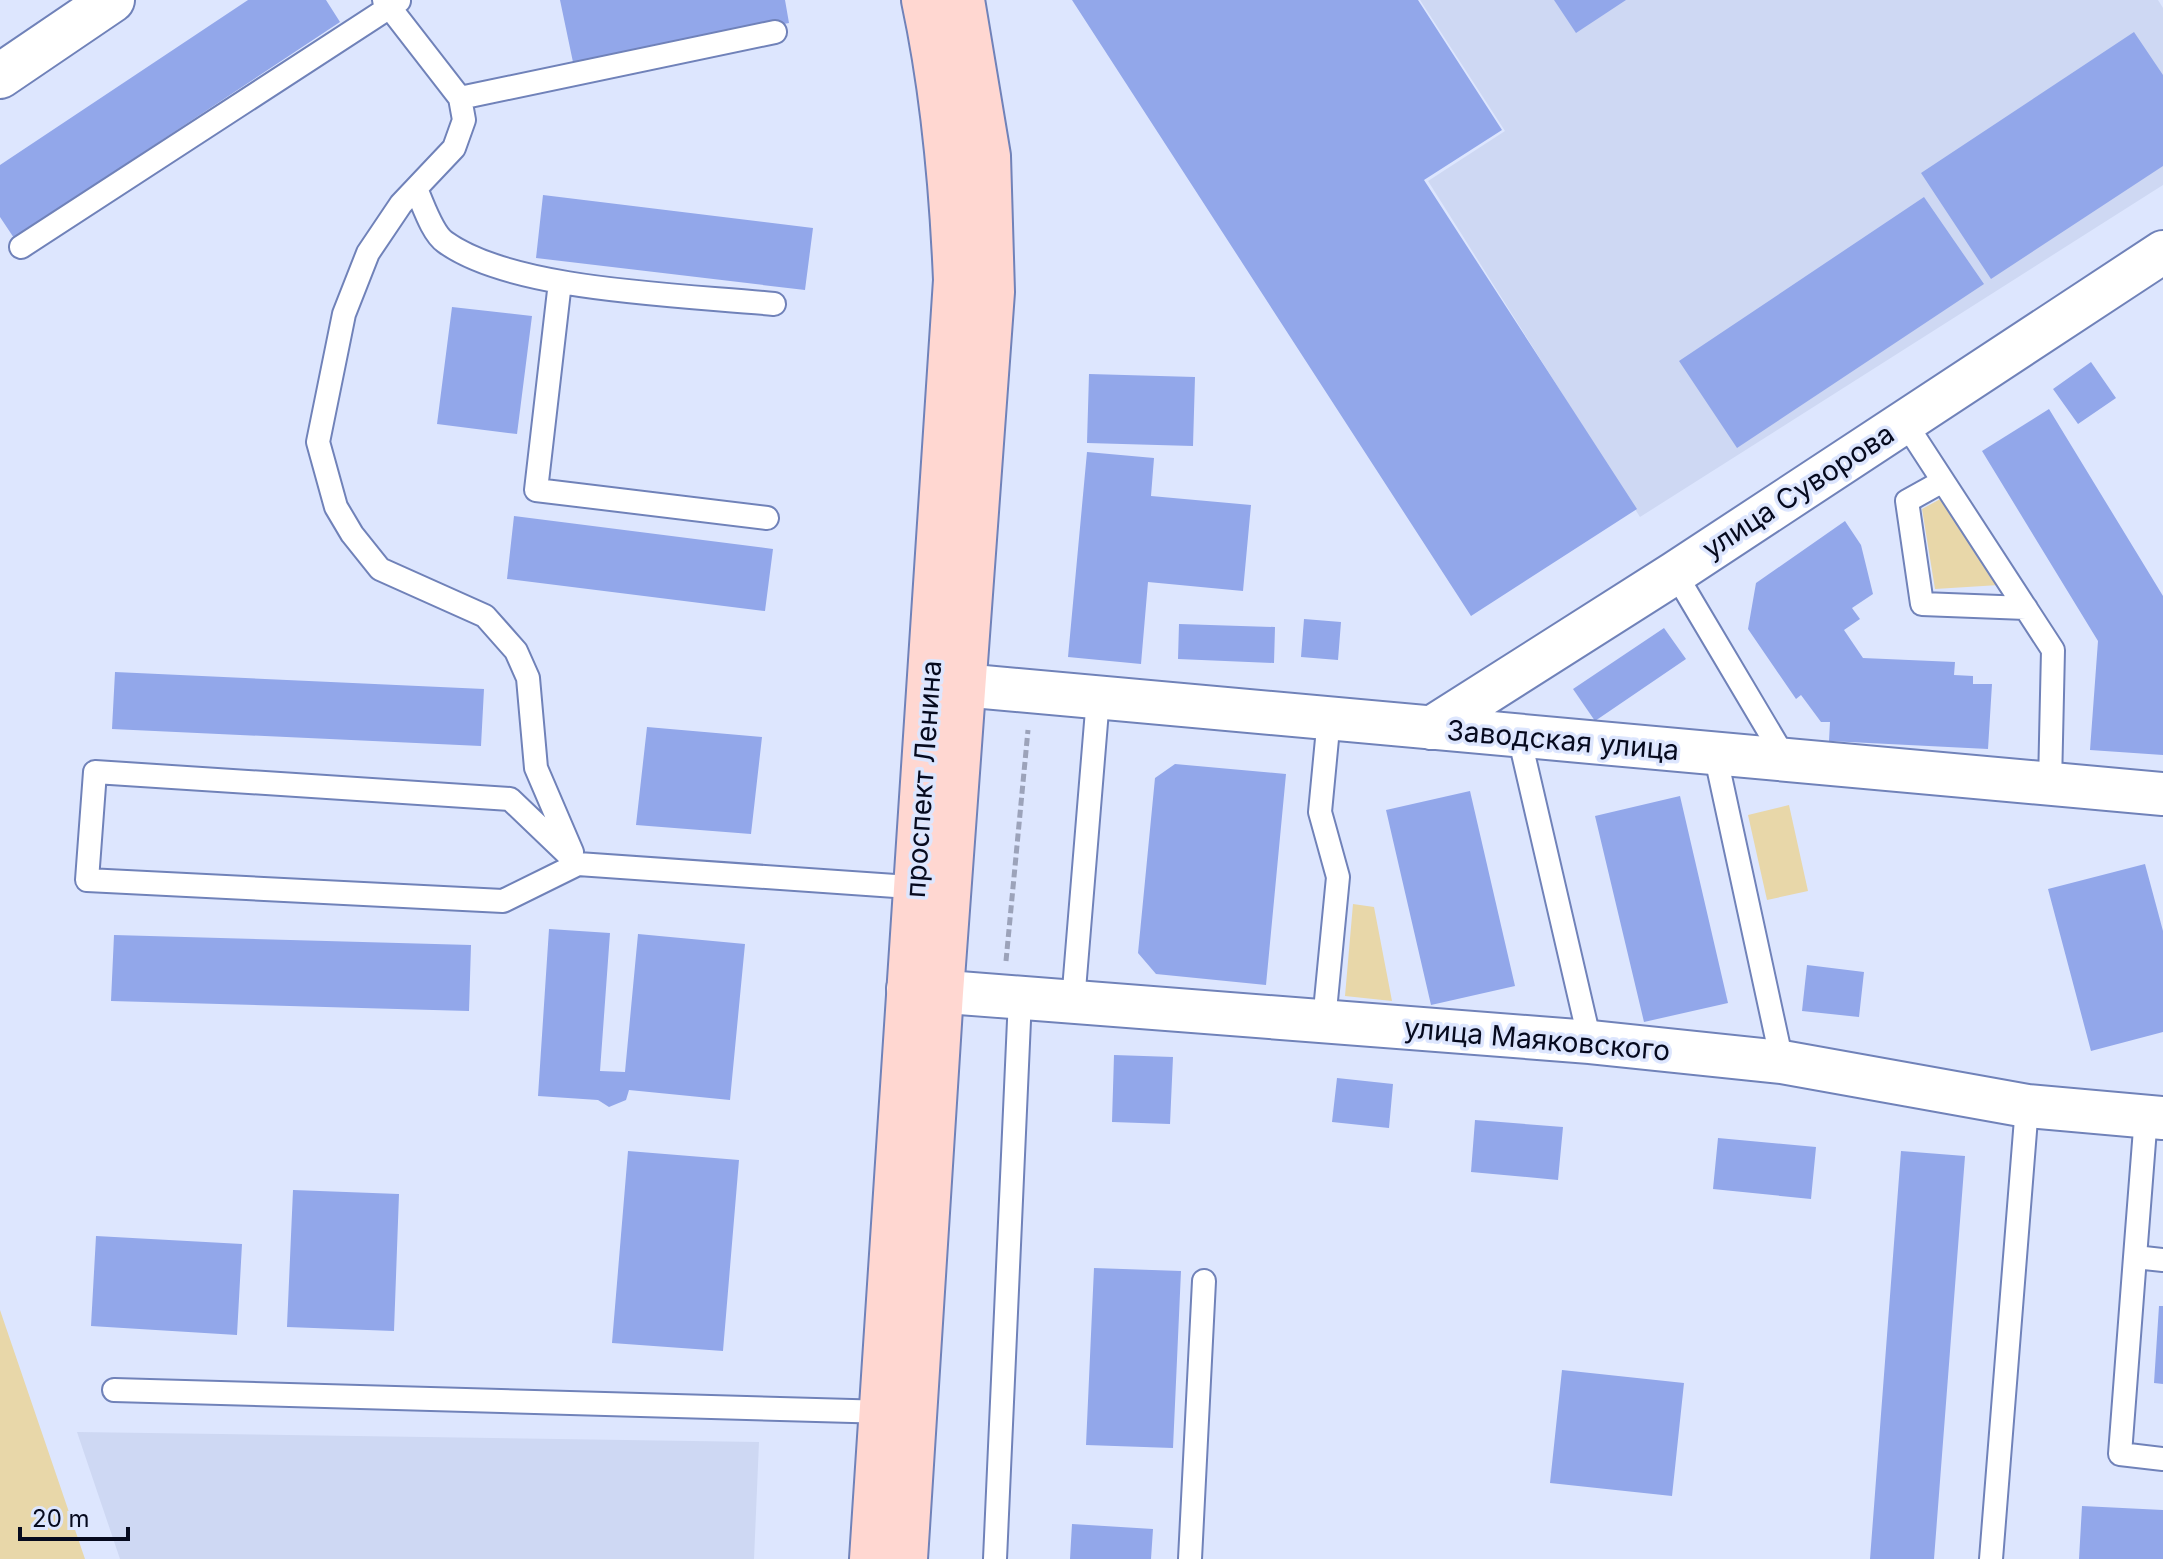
<svg xmlns="http://www.w3.org/2000/svg" width="2163" height="1559" viewBox="0 0 2163 1559" font-family="Inter,sans-serif">
	<rect width="100%" height="100%" fill="#dde6fe"/>
	<path fill="#ced8f3" d="M1420,0H2158L2163,8V185L1640,517L1428,181L1505,131Z
		M77,1432L759,1442L754,1559H120Z"/>
	<path fill="#e8d7a9" d="M1944,497L1999,585L1935,589L1922,509Z
		M1789,805L1808,891L1767,900L1748,815Z
		M1353,904L1374,907L1392,1001L1345,996Z
		M0,1310L85,1559H0Z"/>
	<path fill="#92a7ea" d="M248,0H326L340,22L14,238L0,217V165Z
		M560,0H785L789,23L574,67Z
		M1072,0H1418L1502,130L1424,180L1637,509L1471,616Z
		M1554,0H1626L1576,33Z
		M2134,32L2163,75V166L1991,279L1921,173Z
		M543,195L813,228L805,290L536,258Z
		M1924,197L1984,284L1737,448L1679,361Z
		M452,307L532,316L517,434L437,424Z
		M2091,362L2116,398L2078,424L2053,389Z
		M1089,374L1195,377L1193,446L1087,443Z
		M2049,409L2163,596V755L2090,750L2098,641L1982,451Z
		M1087,452L1154,458L1151,496L1251,505L1243,591L1148,582L1141,664L1068,657Z
		M514,516L773,549L765,611L507,579Z
		M1845,521L1861,545L1873,594L1852,608L1860,619L1844,630L1863,658L1955,662L1954,675L1973,676V684H1992L1988,749L1829,741L1830,722H1821L1801,695L1796,699L1748,629L1756,583Z
		M1304,619L1341,622L1338,660L1301,657Z
		M1179,624L1275,627L1274,663L1178,659Z
		M1664,628L1686,659L1595,721L1573,689Z
		M115,672L484,689L481,746L112,729Z
		M647,727L762,737L751,834L636,825Z
		M1175,764L1286,774L1266,985L1156,974L1138,953L1155,778Z
		M1470,791L1515,986L1431,1005L1386,810Z
		M1680,796L1728,1003L1644,1022L1595,816Z
		M2145,864L2163,931V1032L2091,1051L2048,889Z
		M549,929L610,933L600,1071L625,1072L638,934L745,944L730,1100L629,1090L626,1100L609,1107L598,1100L538,1096Z
		M114,935L471,945L469,1011L111,1001Z
		M1807,965L1864,972L1859,1017L1802,1011Z
		M1114,1055L1173,1057L1170,1124L1112,1122Z
		M1337,1078L1393,1084L1389,1128L1332,1122Z
		M1475,1120L1563,1127L1558,1180L1471,1172Z
		M1718,1138L1816,1147L1811,1199L1713,1189Z
		M628,1151L739,1160L723,1351L612,1343Z
		M1901,1151L1965,1156L1934,1559H1870Z
		M293,1190L399,1194L394,1331L287,1327Z
		M96,1236L242,1244L237,1335L91,1326Z
		M1094,1268L1181,1271L1173,1448L1086,1445Z
		M2159,1306H2163V1384L2154,1383Z
		M1562,1370L1684,1383L1672,1496L1550,1483Z
		M2082,1506L2163,1510V1559H2079Z
		M1072,1524L1153,1529L1151,1559H1070Z"/>
	<g fill="none" stroke-linecap="round" stroke-linejoin="round">
		<g stroke="#7082b9" stroke-width="26">
			<path id="service" d="M384,0L460,98L464,120L454,148L401,204L368,253L344,314L318,442L336,507L352,534L380,569L485,616L516,651L528,678L536,768L572,852
				M460,98L775,32
				M416,189C423,204 432,233 445,242C514,292 688,295 774,304
				M21,247L399,1
				M560,282L536,490L767,518
				M1904,421L2053,650L2050,784
				M1943,481L1907,501L1922,604L2026,608
				M1675,573L1786,760
				M1519,736L1590,1042
				M1715,753L1782,1062
				M578,864L510,799L95,772L87,880L503,901L578,864L924,888
				M1073,1002L1098,698
				M1324,1021L1338,877L1320,812L1329,718
				M2146,1116L2135,1257L2163,1260
				M2135,1257L2120,1454L2163,1459
				M114,1390L888,1412
				M995,1559L1020,998
				M1190,1559L1204,1281
				M1991,1559L2027,1106"/>
		</g>
		<g stroke="#7082b9" stroke-width="46">
			<path id="minor" d="M962,685L2163,794
				M1431,728L1675,573L2163,252
				M908,989L1590,1042L1782,1062L2027,1106L2163,1118"/>
		</g>
		<g stroke="#7082b9" stroke-width="48">
			<path id="tertiary" d="M0,76L112,0"/>
		</g>
		<g stroke="#7082b9" stroke-width="48">
			<path id="secondary" d="M872,1559L956,280C952,185 944,93 924,0
				M905,1559L941,992L992,292L988,156L962,0"/>
		</g>
		<path stroke="#9ca3ba" stroke-width="5" stroke-dasharray="8 4" stroke-linecap="butt" d="M1006,961L1028,730"/>
		<use href="#service" stroke="#fff" stroke-width="22"/>
		<use href="#minor" stroke="#fff" stroke-width="42"/>
		<use href="#tertiary" stroke="#fff" stroke-width="44"/>
		<use href="#secondary" stroke="#ffd7d1" stroke-width="44"/>
	</g>
	<g text-anchor="middle" dominant-baseline="central" stroke-width="7" stroke-linejoin="round" paint-order="stroke">
		<g font-size="28" fill="#060a1e" stroke="#dde6fe">
			<text transform="translate(1798 491) rotate(-33)">улица Суворова</text>
			<text transform="translate(1563 740) rotate(5)">Заводская улица</text>
			<text transform="translate(923 779) rotate(-86)">проспект Ленина</text>
			<text transform="translate(1537 1039) rotate(5)">улица Маяковского</text>
		</g>
	</g>
	<path d="M20 1527v12h108v-12" fill="none" stroke="#060a1e" stroke-width="4"/>
	<text x="32" y="1527" font-size="24" fill="#060a1e" stroke="#dde6fe" stroke-width="6" paint-order="stroke">20 m</text>
</svg>
